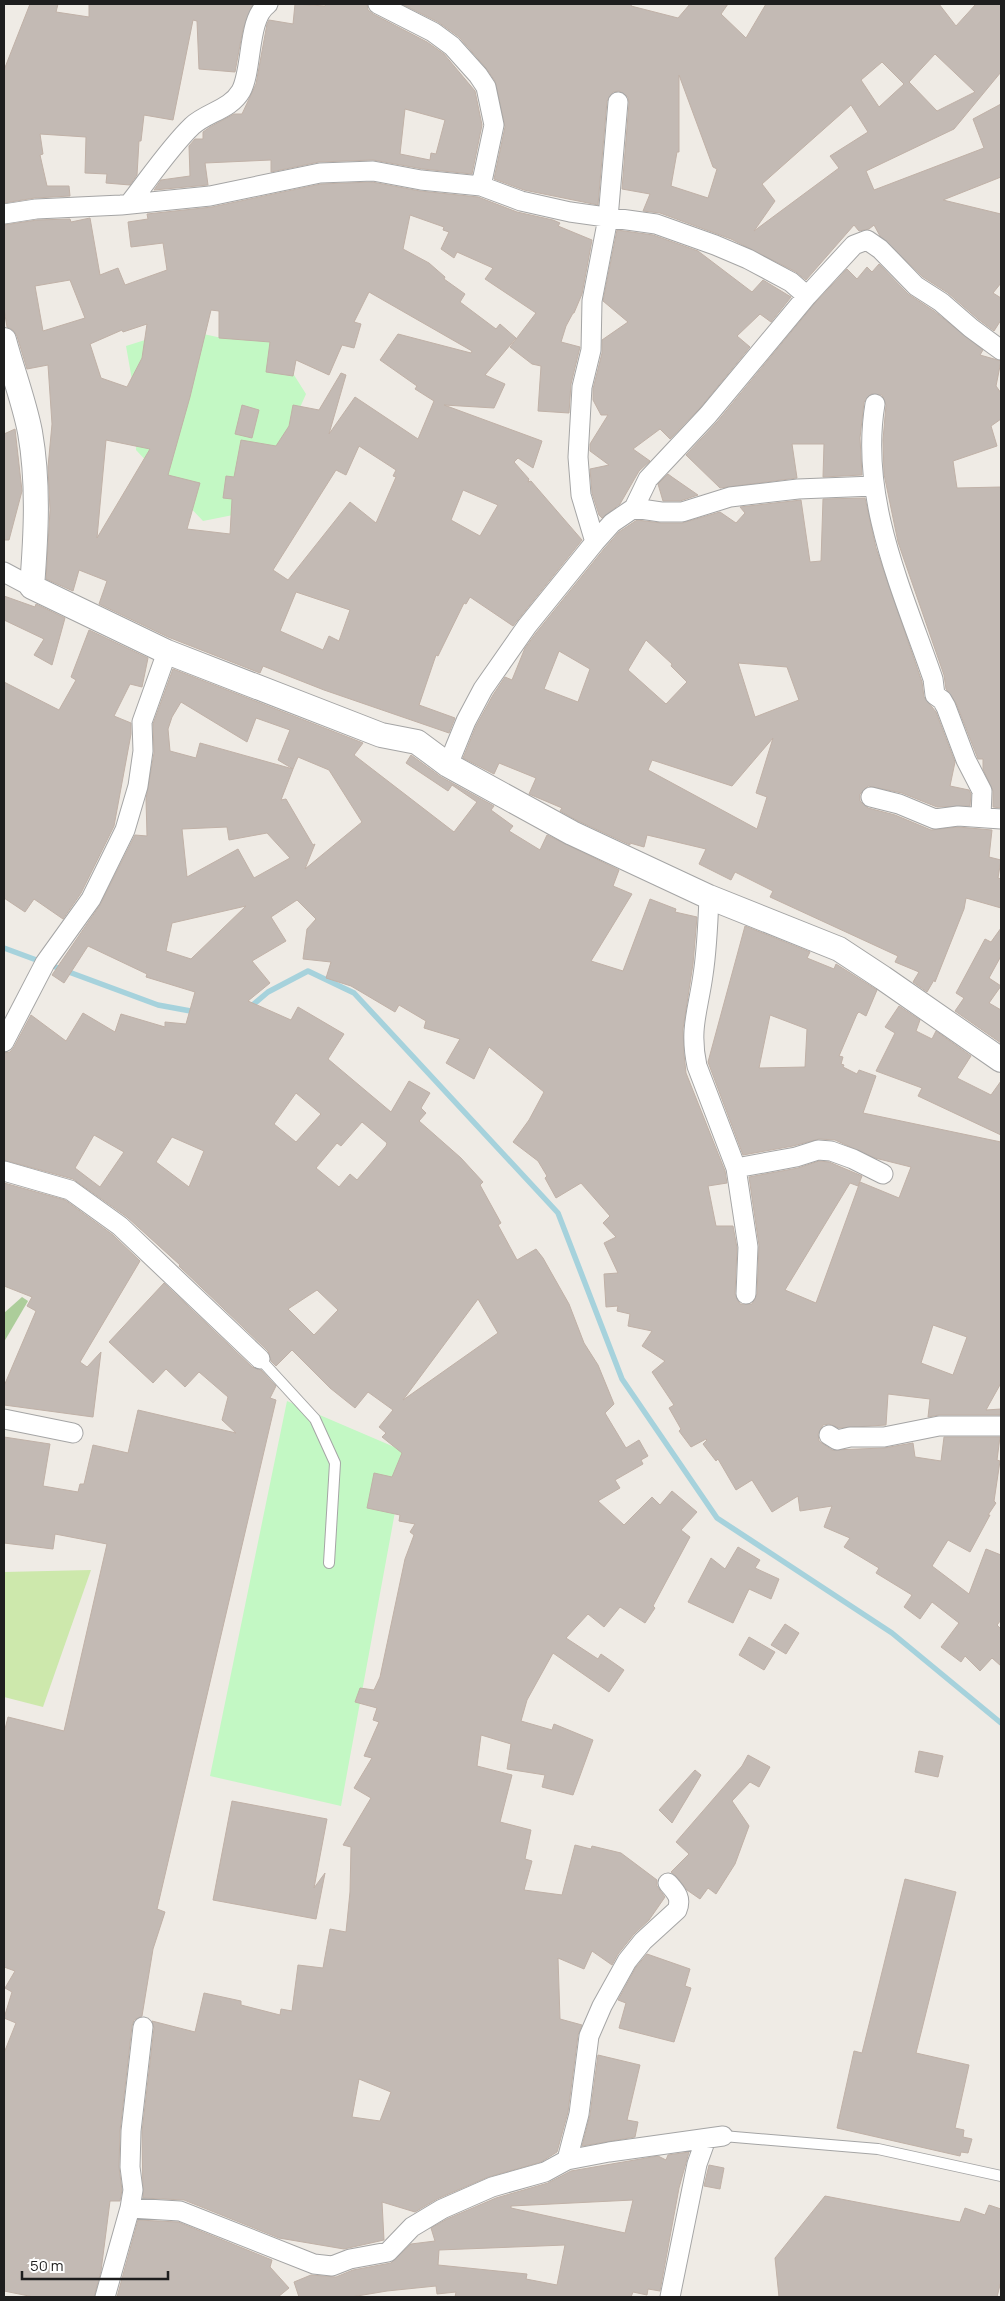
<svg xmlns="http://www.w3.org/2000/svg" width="1005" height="2301" viewBox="0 0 1005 2301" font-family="Manrope,sans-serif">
	<rect width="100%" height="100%" fill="#efebe5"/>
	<path fill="#cde8ac" d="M91,1570L43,1707L4,1697V1572Z"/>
	<path fill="#accd9a" d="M22,1297L28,1301L4,1342V1313Z"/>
	<path fill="#c3f8c4" d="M180,329L222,338L265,329L306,394L265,486L243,513L203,521L136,450L138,414L126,346Z
		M287,1401L406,1452L341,1806L210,1776Z"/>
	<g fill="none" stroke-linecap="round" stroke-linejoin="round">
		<path stroke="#a6d2dc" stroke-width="5.5" d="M4,948L158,1005L196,1012
			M248,1009L268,992L308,971L354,993L558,1213L622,1379L717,1518L892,1633L1001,1723"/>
	</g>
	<path fill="#c3bab4" stroke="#c0b1a7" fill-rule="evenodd" d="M30,4H58L56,12L89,17V4H253L243,29L235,72L199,69L197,21L193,20L173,120L144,115L141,141H139L137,175L130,185L106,183L107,174L85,173L86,137L40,134L43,154L40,155L47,186H69L70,196L35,198L4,203V70Z
		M295,4L325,6L326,4H367L368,10L373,14L427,42L444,54L475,91L482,125L472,174L423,169L373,160L319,162L271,172V160L205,163L208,185L154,190L161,180L190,176L189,146L195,139H203V132L210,127L234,114H242L256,84L267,24L269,20L293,24ZM405,109L445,120L436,154L431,153L430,160L400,154Z
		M402,4H632L631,6L678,18L690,4H728L721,14L746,38L766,4H939L956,26L976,4H1001V72L954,129L866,171L874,190L984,148L973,119L1001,104V177L943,200L1001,214V283L993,293L1001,298V320L994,331L978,319L948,293L923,277L880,236L874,225L869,229L859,231L854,225L806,280L796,272L731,239L660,213L643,211L650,194L622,189L629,103L628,97L619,91L613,92L607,101L598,205L524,190L494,179L505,127L495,81L486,68L459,37L438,22ZM935,54L975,92L937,111L909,82ZM882,62L904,84L879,107L861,80ZM679,75L713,167L717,169L708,198L671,186L677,152H679ZM851,105L868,132L830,156L839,168L754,231L775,201L762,184Z
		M372,182L420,191L478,197L517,212L553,220L560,223L558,226L592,240L582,294L574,313H573L566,326L561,342L580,347L571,384L569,413L538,411L541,366L532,364L510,347L536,313L485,279L493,268L457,252L454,258L441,249L449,232L443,230L444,227L410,215L403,249L429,263L445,277L444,279L465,294L460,302L496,329L500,324L516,338L485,375L505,384L494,408L444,405L542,441L533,468L518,458L514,462L529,479L528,482L531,481L582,540L513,626L470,597L466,604L464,603L438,656L436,655L419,705L455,718L449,733L324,690L263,666L260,673L168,637L99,604L107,581L79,570L73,591L46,579L50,510L48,467L52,424L48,365L27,369L17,336L13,330L7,327L4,309V225L37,220L70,219L71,222L90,218L100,275L118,268L125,285L167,270L163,243L131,247L128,222L148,219L147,214L212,207L321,184ZM70,280L85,318L43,331L35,286ZM369,292L472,351L471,353L398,334L380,360L417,386L415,389L434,401L418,439L355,397L329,434L346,375L341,373L319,410L293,405L289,426L276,446L241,440L234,477L226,476L223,498L232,499L230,534L187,529L200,483L168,475L190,397L211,310L219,311V338L270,342L266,372L293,376L296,360L329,375L342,345L354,348L361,324L354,322ZM147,324L142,358L127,387L101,378L90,344L122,330L123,332ZM106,440L150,449L97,538ZM359,446L396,470L393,476L396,477L376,523L350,502L288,580L273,570L336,470L346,475ZM463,490L498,505L480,536L451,520ZM296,592L350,610L339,641L329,636L323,650L280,631Z
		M617,230L653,235L698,251L752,292L763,280L791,297L771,322L760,314L737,336L750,347L700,408L670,439L660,429L633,449L650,461L639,471L620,504L602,518L599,515L592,493L590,469L609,465L590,451V444L608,415H601L593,400V389L602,353V340L628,322L603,301Z
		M879,264L908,294L934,311L983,350L980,355L1001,361L996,386L1001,393V419L991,426L997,446L953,461L957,488L1001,487V808L993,807V791L983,769V759H978L956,703L946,689L944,675L898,542L884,474L883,440L886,405L882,395L871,394L864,402L860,438L862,475L823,477L824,444H792L797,478L720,488L686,455L717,422L815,303L847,269L857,279L867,267L872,272Z
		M242,405L259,410L252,438L235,434Z
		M15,429L22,491L9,540H4V434Z
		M668,474L672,477L698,495L680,501H663L658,484Z
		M865,498L876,548L922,682L924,697L936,712L955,762L950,786L969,790L971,794L970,806L937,807L902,793L868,786L860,794V801L868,808L895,815L931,830L958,827L992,830L989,857L1001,860L998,878L1001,879V908L966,898L964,909L935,982L934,980L927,992L913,982L919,972L895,962L898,956L770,897L773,891L735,872L731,880L699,864L706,849L647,835L644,847L630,843V845L578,821L560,811L562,808L529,794L536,778L499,763L494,774L463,758L476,726L493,695L505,677L512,680L525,648L536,633L604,549L619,532L637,520L661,523H682L720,512L736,523L745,513L740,507L801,500L810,562L821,561L823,499ZM646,640L672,664L671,666L687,682L666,704L628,670ZM559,651L590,669L578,702L544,689ZM738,663L787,667L799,700L755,717ZM773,738L756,793L767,797L757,829L648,770L652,760L732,786Z
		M4,596L35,607L36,604L65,618L52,665L34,655L44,639L4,620Z
		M89,630L148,658L142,687L130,684L114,716L131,723V734L114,826L81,893L63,919L34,899L25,912L4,898V682L59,710L76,680L71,677Z
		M173,669L363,743L354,755L454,832L477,802L452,785L448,791L406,763L411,755L441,777L494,806L491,810L513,826L509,831L540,850L547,835L619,870L613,886L632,894L591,961L623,971L650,899L676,909L675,912L697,917L693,964L683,1029L684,1054L686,1073L725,1171L727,1183L708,1186L716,1226H733L737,1248L735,1294L740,1304H752L757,1294L759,1245L749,1177L798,1168L819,1161L829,1162L862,1176L858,1186L850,1183L785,1290L816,1303L860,1182L899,1198L911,1167L875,1158L835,1140L819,1139L793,1146L743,1155L708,1062L745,926L810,952L807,958L834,969L836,964L877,990L866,1016L859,1012L857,1014L839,1056L843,1057L841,1064L844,1065L843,1067L857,1074L859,1070L876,1076L863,1113L1001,1142V1383L986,1410L1001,1409V1415H939L928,1417L930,1399L888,1394L886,1425L839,1428L829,1424L823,1425L818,1434L819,1441L832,1450L884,1448L913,1443L915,1457L941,1461L944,1437H1000L997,1460L1000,1461L994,1501L996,1503L988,1515H990L970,1552L948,1540L932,1566L969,1594L986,1549L1001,1555V1620L997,1625L1001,1629V1666L992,1658L980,1671L965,1656L961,1662L941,1647L959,1623L932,1602L920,1619L904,1607L912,1595L876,1573L879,1568L844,1547L850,1538L824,1527L832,1506L800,1511L798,1496L772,1512L752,1480L736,1490L718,1459L716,1461L703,1444L707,1440L706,1439L691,1447L679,1431L681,1429L669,1408L674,1405L652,1372L665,1361L642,1346L652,1331L628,1326L630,1314L617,1311L618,1306L606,1307L604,1274L618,1273L604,1243L616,1237L603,1223L610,1216L581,1183L556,1198L545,1178L547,1176L538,1161L513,1142L529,1120L544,1092L489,1047L474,1079L446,1063L460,1039L424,1028L426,1021L399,1005L395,1012L351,986L326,978L331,962L303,959L307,929L316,919L297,900L271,917L286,941L252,961L270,983L248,1001L291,1020L298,1007L344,1034L328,1059L391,1112L409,1081L430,1093L421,1108L426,1113L419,1121L461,1158L483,1182L480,1185L501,1223L498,1225L517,1260L536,1249L543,1258L569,1304L584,1343L598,1365L614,1404L605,1413L626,1448L639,1440L648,1456L641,1460L643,1464L615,1480L620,1488L598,1501L624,1525L652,1497L660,1505L672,1491L697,1512L681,1530L690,1537L653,1606L655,1608L645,1623L620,1607L604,1627L588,1614L566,1638L598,1659L601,1654L624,1670L609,1692L553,1653L527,1700L521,1721L552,1730L554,1724L593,1740L573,1795L542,1787L545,1775L507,1769L511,1744L481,1735L477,1766L512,1775L500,1822L531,1830L525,1859L532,1861L524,1890L562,1895L575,1845L591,1849L592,1846L621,1853L657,1880V1886L665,1897L649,1920L634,1934L618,1954L612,1965L592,1951L584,1969L558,1958L560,2019L582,2025L578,2035L568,2112L557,2152L541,2162L488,2177L437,2199L415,2212L382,2202L384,2240L344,2249L279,2238L184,2200L143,2198L142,2132L154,2028L152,2021L195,2032L204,1993L241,2001V2005L280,2015L281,2009L292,2011L298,1965L323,1968L330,1929L346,1932L350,1892L351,1847L343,1845L371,1798L354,1788L372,1758L364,1756L379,1722L373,1720L377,1708L355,1702L360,1688L374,1690L380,1677L405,1559L414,1535L410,1532L415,1524L399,1521L400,1515L367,1508L374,1473L392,1477L402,1453L382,1437L386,1433L379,1427L393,1410L368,1392L355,1408L330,1388L292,1350L276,1366L271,1361L268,1351L179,1266L180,1265L127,1217L73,1179L4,1160V1053L10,1052L14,1047L31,1015L66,1041L83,1013L115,1032L121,1014L165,1027V1022L186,1024L195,992L146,977L147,974L88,946L64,983L52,975L100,905L135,835L147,836L146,799L154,753L153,724ZM181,702L247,742L256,718L290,730L278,760L293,769L298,757L329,770L362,822L305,869L315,844L313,845L286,799L281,800L293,769L200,743L196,758L170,751L168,729L172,717ZM227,827L229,840L267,833L290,858L254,878L238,849L187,877L182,829ZM246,906L191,959L166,951L172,923ZM770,1015L807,1029L805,1067L759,1068ZM296,1093L321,1114L296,1142L274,1124ZM362,1122L387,1143L386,1146L357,1180L350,1174L339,1187L316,1168L337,1143L341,1146ZM94,1135L124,1152L100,1187L75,1168ZM172,1137L204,1151L189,1187L156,1162ZM317,1290L338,1310L314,1335L288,1309ZM478,1299L498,1333L403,1400ZM933,1325L967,1337L953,1375L921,1363ZM359,2079L391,2092L380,2121L352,2117Z
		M1001,928V956L989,978L1001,986L989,1003L1001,1010V1043L955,1011L964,998L956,993L985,939L991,942Z
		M899,1006L920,1020L916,1031L932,1039L936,1031L971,1056L957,1078L991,1095L1001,1081V1135L918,1096L922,1088L876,1071L895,1033L885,1027Z
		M4,1183L65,1200L113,1235L140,1261L80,1362L87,1367L101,1352L93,1417L4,1405V1386L36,1311L27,1306L32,1297L4,1286Z
		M164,1283L252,1367L261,1370L276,1386L270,1398L276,1400L157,1909L165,1912L153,1949L142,2016L134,2020L132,2026L120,2131L119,2167L122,2190L120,2201H110L101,2271L94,2297H34L4,2291V2053L16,2023L4,2018L12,1992L5,1988L15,1971L4,1967V1733L8,1717L64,1731L107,1544L55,1534L53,1549L4,1543V1437L50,1444L43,1486L78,1492L80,1484H84L93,1445L128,1453L138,1410L236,1433L222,1420L228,1397L199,1372L185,1387L166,1369L153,1383L109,1342Z
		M738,1547L760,1560L755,1568L779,1579L771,1599L749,1589L733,1623L688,1602L711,1558L725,1569Z
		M785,1624L799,1633L786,1654L771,1645Z
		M749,1637L775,1652L764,1670L739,1655Z
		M919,1751L943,1756L938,1777L915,1772Z
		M748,1755L770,1767L759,1787L750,1782L732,1801L749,1826L735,1864L716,1894L708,1888L700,1899L687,1890L676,1876L671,1872L689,1854L676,1842L742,1766Z
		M695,1770L701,1775L672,1823L659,1810Z
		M232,1801L327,1819L314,1888L325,1873L316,1919L213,1900Z
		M905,1879L956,1892L916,2053L969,2065L955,2128L964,2130L963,2137L972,2139L968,2153L961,2152L960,2156L837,2128L854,2051L862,2053Z
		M647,1954L690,1969L685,1986L691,1988L674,2042L619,2028L626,2003L618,2000L636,1967Z
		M598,2055L640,2065L627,2120L638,2122L635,2137L582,2146L590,2115Z
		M689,2152L679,2188L660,2291L648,2289L647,2295L633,2292L631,2297H455L456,2292L437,2294L436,2286L387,2291L351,2297H299L294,2282L311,2275L336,2277L353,2270L391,2263L411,2244L435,2241L431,2228L447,2219L496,2198L548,2183L571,2171L658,2156L666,2160L668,2155ZM633,2200L625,2233L511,2208V2206ZM565,2245L557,2285L526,2279L527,2274L438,2265L439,2250Z
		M709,2165L724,2168L720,2189L704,2186Z
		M825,2196L960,2222L965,2208L985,2215L989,2205L1001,2209V2281L997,2297H779L775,2258Z
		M138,2220L178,2222L272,2260L270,2267L289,2288L278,2297H117Z"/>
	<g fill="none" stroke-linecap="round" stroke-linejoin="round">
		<g stroke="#a5a5a5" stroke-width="12">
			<path id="service" d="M260,1359L315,1419L335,1463L329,1563
				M723,2136L878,2149L1001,2176"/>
		</g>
		<g stroke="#a5a5a5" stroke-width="21">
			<path id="minor" d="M378,4L433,32L452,46L478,75L486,87L494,125L481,186
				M129,204C148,180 170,147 192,126C207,112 230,110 241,91C253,69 247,18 268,4
				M4,214L36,209L121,205L210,196L320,173L373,171L421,180L481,186L521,201L570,212L656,224L715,245L748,259L791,282L807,296L708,415L648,479L634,508L612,523L595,542L527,626L483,689L466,721L448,765
				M807,296L854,245L867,240L880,249L916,286L941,302L971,328L1001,350
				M875,404C859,499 903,592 933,679L935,695L942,700L946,707L966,760L982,791L981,817
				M634,508L661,512H682L730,497L798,489L874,486
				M595,542L581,495L578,457L582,387L591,350L592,301L608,218L618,102
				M4,572L32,587
				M871,797L899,804L935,819L958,816L1001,819
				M709,897C708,923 707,949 703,975C698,1011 689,1029 697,1066L736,1168L748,1247L746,1294
				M4,1042L45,963L91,899L125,830L138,786L143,751L142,722L167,652
				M736,1168L796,1157L818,1150L831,1151L853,1159L883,1174
				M4,1171L70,1190L120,1226L260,1359
				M4,1419L73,1433
				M829,1435L837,1440L850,1437H884L939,1426H1001
				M567,2160L579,2114L589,2036L602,2006L627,1961L643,1941L677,1910C682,1898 676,1892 668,1883
				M130,2208L180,2211L314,2264L332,2266L350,2259L388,2252L412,2227L442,2209L492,2187L545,2172L567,2160L609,2152L723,2136
				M105,2297L130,2208L133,2190L130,2167L131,2131L143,2027
				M670,2297L697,2164L706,2139"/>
		</g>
		<g stroke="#a5a5a5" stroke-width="26">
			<path id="tertiary" d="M4,340C12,370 24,401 30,432C39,483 36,536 32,587L167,652L381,735L417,742L448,765L572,833L709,897L839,949L883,978L1001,1060"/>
		</g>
		<use href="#service" stroke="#fff" stroke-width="10"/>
		<use href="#minor" stroke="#fff" stroke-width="19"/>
		<use href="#tertiary" stroke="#fff" stroke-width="24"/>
	</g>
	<rect width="1005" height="2301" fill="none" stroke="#1e1e1e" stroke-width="10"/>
	<path d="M22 2271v8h146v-8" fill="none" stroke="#1e1e1e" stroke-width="2.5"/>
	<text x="30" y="2271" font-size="15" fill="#1e1e1e" stroke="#ffffff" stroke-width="4" paint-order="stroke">50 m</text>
</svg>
